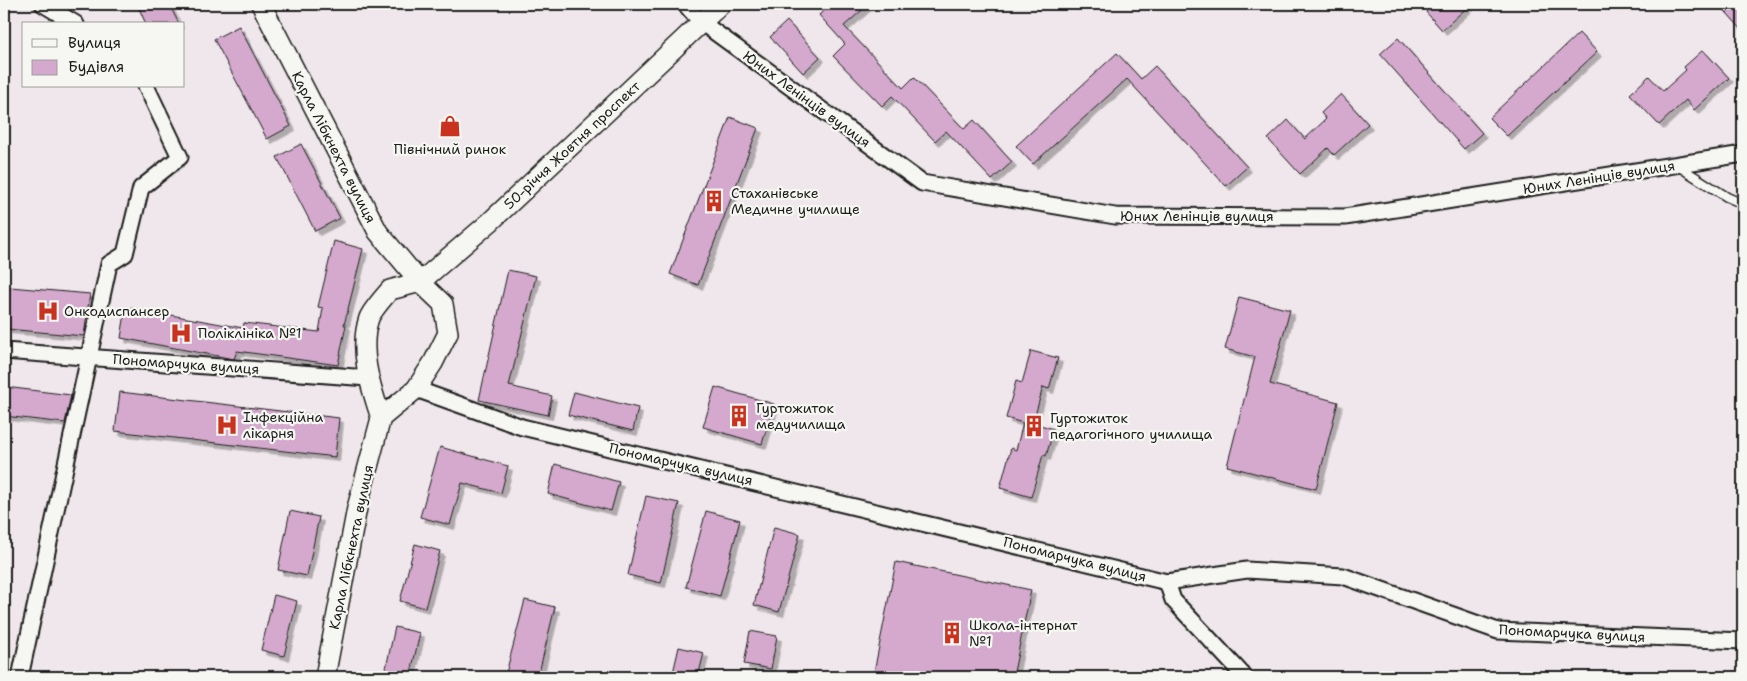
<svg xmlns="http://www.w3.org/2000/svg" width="1747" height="681" viewBox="0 0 1747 681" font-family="'Shantell Sans',sans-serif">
	<defs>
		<filter id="shadow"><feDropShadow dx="4.5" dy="4.5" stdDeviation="0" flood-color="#0004"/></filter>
	</defs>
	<rect width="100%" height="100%" fill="#efe7eb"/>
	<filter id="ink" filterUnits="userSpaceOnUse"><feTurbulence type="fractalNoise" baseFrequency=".02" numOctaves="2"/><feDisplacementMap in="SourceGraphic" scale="10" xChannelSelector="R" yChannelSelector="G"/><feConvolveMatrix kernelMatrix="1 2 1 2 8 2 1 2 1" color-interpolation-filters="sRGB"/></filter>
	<g filter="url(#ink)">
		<path fill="#d4a9cd" stroke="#1c1c1c" filter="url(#shadow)" d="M137,4H169L179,24H146Z
			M831,4H869L844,26L903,88L914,77L964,129L974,120L1012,162L992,180L946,131L935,141L892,96L882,106L833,56L845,44L819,15Z
			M1435,4H1471L1442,30L1426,12Z
			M1719,4H1743V31Z
			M787,21L820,57L803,73L770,37Z
			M239,26L291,126L267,139L214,39Z
			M1579,33L1597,52L1507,136L1489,118Z
			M1398,38L1482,133L1464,149L1380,54Z
			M1703,50L1729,78L1694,110L1686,100L1659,125L1630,94L1649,76L1663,91L1686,70L1684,67Z
			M1117,53L1141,79L1155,66L1247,167L1226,186L1127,79L1033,164L1016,146Z
			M1341,94L1368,124L1334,155L1328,148L1300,174L1268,139L1288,120L1305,139L1326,119L1321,113Z
			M730,117L758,128L698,285L670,274Z
			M301,144L340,218L315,231L277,157Z
			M334,241L363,249L344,325H346L338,365L237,351L234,359L121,338L126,307L243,328L244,323L319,332L323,308L318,307Z
			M508,270L536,276L509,386L552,396L548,415L479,400Z
			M10,287L90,294L84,336L6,329Z
			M1239,297L1290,310L1270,384L1338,402L1316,489L1227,466L1255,357L1225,349Z
			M1031,351L1058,358L1049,389L1043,387L1033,423L1054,429L1046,456L1043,455L1031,497L1000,488L1011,448L1016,450L1023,423L1006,418L1016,381L1022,383Z
			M5,387L71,395L65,423L4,416Z
			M715,387L774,404L762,444L703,427Z
			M120,392L339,418L335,457L115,431Z
			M574,392L638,408L633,431L568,415Z
			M440,447L508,466L501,493L462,483L450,525L420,517Z
			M555,464L619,482L611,511L548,494Z
			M646,496L679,503L661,583L628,575Z
			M290,511L319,517L307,576L278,570Z
			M706,511L740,520L720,596L686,587Z
			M774,527L800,534L779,612L754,605Z
			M415,544L440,551L425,608L400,601Z
			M896,562L1031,590L1013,677H873Z
			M274,595L297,601L284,656L261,650Z
			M525,600L555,607L538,677H505Z
			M395,627L420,633L410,677H384Z
			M750,631L777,636L771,669L744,664Z
			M679,647L704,653L698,677H672Z"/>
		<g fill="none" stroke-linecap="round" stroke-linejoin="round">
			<g stroke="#1c1c1c" stroke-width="11">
				<path id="service" d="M1678,166L1727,197L1743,204"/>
			</g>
			<g stroke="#1c1c1c" stroke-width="19">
				<path id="minor" d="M43,4L76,24
					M685,4L701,22L922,183L1115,216L1345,217L1743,154
					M4,351L368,378
					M416,389L522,427L1167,582L1247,570L1343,576L1498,631L1743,641
					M1167,582L1173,600L1245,677
					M20,677L109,264L125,254L141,188L180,157L146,86"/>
			</g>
			<g stroke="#1c1c1c" stroke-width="22">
				<path id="tertiary" d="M261,4L378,232L420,282L443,304L448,333L433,363L416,389L381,418C371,387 358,351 369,318C373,309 383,298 390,290L420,282L490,222L721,4
					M325,677L357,508L381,418"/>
			</g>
			<use href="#service" stroke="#f6f6f2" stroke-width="8"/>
			<use href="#minor" stroke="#f6f6f2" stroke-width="15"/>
			<use href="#tertiary" stroke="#f6f6f2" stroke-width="19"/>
		</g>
	</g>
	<defs>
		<g id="shop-bare" transform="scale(1.725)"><path d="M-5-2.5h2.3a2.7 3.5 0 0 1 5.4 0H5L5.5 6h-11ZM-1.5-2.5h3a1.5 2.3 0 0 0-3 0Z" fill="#c8321e" stroke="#f6f6f2" stroke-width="2.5" paint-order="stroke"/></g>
		<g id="building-bare" transform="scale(1.725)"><path d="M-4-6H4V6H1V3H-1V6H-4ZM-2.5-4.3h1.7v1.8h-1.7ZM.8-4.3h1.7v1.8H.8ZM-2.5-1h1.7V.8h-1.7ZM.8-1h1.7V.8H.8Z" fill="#c8321e" stroke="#f6f6f2" stroke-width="2.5" paint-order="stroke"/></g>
		<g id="hospital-bare" transform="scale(1.725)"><path d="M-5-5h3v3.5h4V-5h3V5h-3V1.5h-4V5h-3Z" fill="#c8321e" stroke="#f6f6f2" stroke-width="2.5" paint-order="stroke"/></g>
	</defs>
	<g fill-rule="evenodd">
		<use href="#shop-bare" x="450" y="126"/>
		<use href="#building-bare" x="714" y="201"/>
		<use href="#hospital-bare" x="48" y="311"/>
		<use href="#hospital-bare" x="181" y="333"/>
		<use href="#building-bare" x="739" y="416"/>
		<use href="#hospital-bare" x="227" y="425"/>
		<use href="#building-bare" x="1034" y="426"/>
		<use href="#building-bare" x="952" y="633"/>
	</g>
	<g text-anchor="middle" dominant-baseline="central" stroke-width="4.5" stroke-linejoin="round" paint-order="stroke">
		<g font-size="14" fill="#1c1c1c" stroke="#f6f6f2">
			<text transform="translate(807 99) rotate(36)">Юних Ленінців вулиця</text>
			<text transform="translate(572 145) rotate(-43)">50-річчя Жовтня проспект</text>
			<text transform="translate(334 147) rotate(63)">Карла Лібкнехта вулиця</text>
			<text transform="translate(1599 177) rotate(-9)">Юних Ленінців вулиця</text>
			<text x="1197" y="216">Юних Ленінців вулиця</text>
			<text transform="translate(186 364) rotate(4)">Пономарчука вулиця</text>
			<text transform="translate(681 464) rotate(13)">Пономарчука вулиця</text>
			<text transform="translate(351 547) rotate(-78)">Карла Лібкнехта вулиця</text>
			<text transform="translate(1075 559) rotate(14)">Пономарчука вулиця</text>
			<text transform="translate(1572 633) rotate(3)">Пономарчука вулиця</text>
		</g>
		<g font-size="14" fill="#1c1c1c" stroke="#f6f6f2" text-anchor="start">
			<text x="450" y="149" text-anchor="middle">Північний ринок</text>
			<text x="731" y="193">Стаханівське<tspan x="731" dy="16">Медичне училище</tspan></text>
			<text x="64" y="311">Онкодиспансер</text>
			<text x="198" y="333">Поліклініка №1</text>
			<text x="756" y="408">Гуртожиток<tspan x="756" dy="16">медучилища</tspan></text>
			<text x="243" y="417">Інфекційна<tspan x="243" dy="16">лікарня</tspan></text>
			<text x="1050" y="418">Гуртожиток<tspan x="1050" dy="16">педагогічного училища</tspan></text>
			<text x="969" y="625">Школа-інтернат<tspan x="969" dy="16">№1</tspan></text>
		</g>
	</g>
	<rect width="1747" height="681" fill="none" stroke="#f6f6f2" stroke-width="20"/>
	<rect x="10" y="10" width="1727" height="661" fill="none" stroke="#1c1c1c" stroke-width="2" filter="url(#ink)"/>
	<rect x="22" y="22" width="162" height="65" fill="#f6f6f2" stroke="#9f9f9c"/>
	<rect x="32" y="39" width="25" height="8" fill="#f6f6f2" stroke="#9f9f9c"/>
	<text x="68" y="48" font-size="15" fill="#1c1c1c">Вулиця</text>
	<rect x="32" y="60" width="25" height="15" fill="#d4a9cd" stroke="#9f9f9c"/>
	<text x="68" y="72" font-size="15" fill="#1c1c1c">Будівля</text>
</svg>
